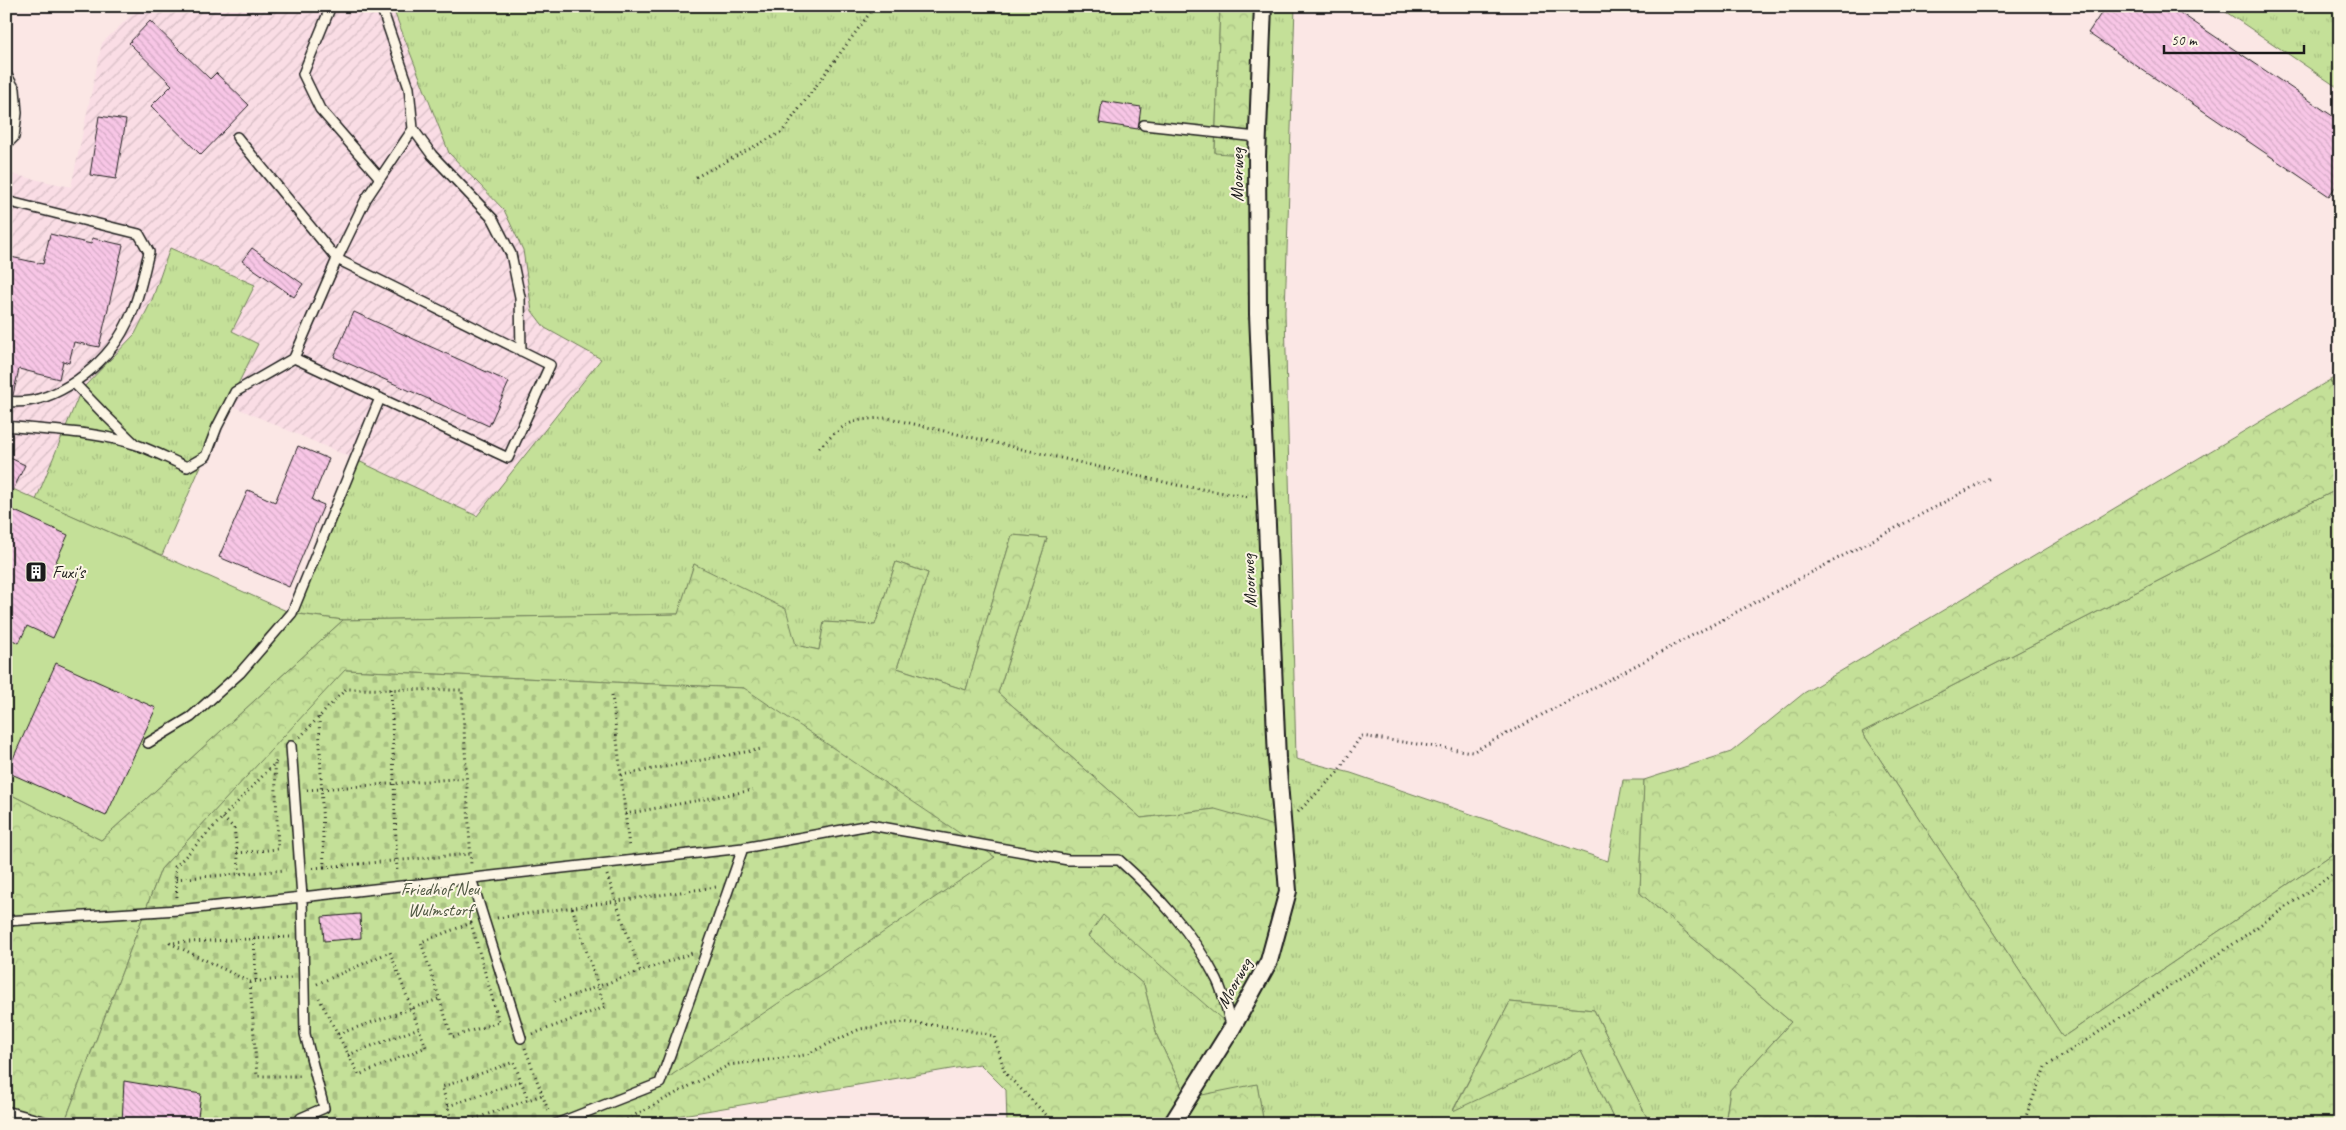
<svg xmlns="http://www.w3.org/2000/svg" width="2346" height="1130" viewBox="0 0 2346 1130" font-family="Caveat,sans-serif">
	<defs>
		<pattern id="industrial-furrows" width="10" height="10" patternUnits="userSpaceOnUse" patternTransform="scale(1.25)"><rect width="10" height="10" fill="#fadde5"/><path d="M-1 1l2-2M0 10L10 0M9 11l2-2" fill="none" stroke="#d6bdc4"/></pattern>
		<pattern id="grass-tufts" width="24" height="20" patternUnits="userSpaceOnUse" patternTransform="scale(1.25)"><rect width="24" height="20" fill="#c4e098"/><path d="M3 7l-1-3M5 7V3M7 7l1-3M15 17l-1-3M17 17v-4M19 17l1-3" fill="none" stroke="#a8c082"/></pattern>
		<pattern id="forest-crowns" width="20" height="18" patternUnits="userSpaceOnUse" patternTransform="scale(1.25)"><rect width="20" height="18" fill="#c4e098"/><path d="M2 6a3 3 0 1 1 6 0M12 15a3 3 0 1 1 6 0" fill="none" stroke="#a8c082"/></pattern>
		<pattern id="cemetery-stones" width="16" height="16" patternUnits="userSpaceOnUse" patternTransform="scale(1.25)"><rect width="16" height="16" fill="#c4e098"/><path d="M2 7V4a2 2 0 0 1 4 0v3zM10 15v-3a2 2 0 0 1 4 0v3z" fill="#a8c082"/></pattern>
		<pattern id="building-back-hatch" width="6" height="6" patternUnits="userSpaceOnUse" patternTransform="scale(1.25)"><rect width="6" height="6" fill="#f8c6e6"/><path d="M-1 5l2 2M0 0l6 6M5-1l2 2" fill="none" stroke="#d4aac5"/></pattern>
	</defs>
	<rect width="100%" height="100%" fill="#fbe7e5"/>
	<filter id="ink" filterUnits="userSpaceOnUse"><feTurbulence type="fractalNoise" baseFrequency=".02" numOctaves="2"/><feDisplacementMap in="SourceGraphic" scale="10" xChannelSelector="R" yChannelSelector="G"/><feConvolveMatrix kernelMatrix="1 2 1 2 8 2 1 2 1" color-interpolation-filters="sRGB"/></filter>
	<g filter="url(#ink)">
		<path fill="url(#industrial-furrows)" d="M138,6H392L449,153L504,210L523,250L532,311L545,328L601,358L477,516L354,459L228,404L258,344L232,331L170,248L152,300L135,334L81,390L36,500L6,486V173L71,187L102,43L140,7Z"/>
		<path fill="url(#grass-tufts)" stroke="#707e5a" d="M392,6H1220L1215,152L1263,6H1295L1285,312L1296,759L1351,773L1608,861L1623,780H1644L1640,893L1791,1022L1730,1090L1725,1124H1650L1594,1010L1510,1002L1453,1110L1581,1051L1616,1124H1264L1257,1085L1187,1098L1157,1036L1144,985L1088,936L1102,915L1215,809L1141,818L998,693L1047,538L1012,535L966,690L897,668L928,573L896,562L875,625L824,622L819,650L796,645L694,564L679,614L343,620L292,613L354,459L477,516L601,359L545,328L532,311L523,250L504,210L449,153Z
			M2217,6H2340V89Z
			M170,248L255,285L232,331L258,344L228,404L162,555L36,500L81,390L135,334L152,300Z
			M2340,375V403L2330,380Z
			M2340,488V849L2063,1037L1862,732Z"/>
		<path fill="url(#forest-crowns)" stroke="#707e5a" d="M1220,6H1263L1257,156L1215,153Z
			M2330,380L2340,403V488L1862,732L2063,1037L2340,849V1124H1725L1730,1090L1791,1022L1640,893L1644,780L1731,752L1804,693Z
			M1012,535L1047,538L998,693L1141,818L1215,809L1282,828L1288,891L1269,961L1232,1028L1103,915L1088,936L1144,985L1157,1036L1187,1098L1257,1084L1264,1124H1007L1006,1090L980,1064L665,1118L659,1124H556L744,688L346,670L161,869L64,1124H6V792L101,840L343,620L678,614L694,564L786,609L796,645L819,650L824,622L875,625L896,562L928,573L897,668L966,690Z
			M1510,1002L1594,1010L1650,1124H1616L1581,1051L1453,1111Z"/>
		<path fill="url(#cemetery-stones)" stroke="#707e5a" d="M345,670L744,688L995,857L660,1083L556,1124H64L161,869Z"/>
		<path fill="#c4e098" stroke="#707e5a" d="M6,486L291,613L343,620L101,840L6,792Z"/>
		<path fill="url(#building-back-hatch)" stroke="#1c1c1c" d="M2106,6H2170L2340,121V180L2329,196L2088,33Z
			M150,21L210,79L216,73L249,105L201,155L151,106L172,85L129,43Z
			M1102,101L1141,107L1138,129L1099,123Z
			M99,116L126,120L116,179L90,175Z
			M50,234L91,244L92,238L123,245L99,347L74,342L69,363L63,361L59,379L19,369L13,395H6V256L43,264Z
			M252,248L303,284L294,297L242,261Z
			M354,312L509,382L489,426L334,357Z
			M298,446L329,459L312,500L324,505L289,587L219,557L248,490L275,502Z
			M6,456L25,465L6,505Z
			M6,507L68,535L54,566L80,578L53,638L27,626L19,643L6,637Z
			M56,663L156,708L106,816L7,772Z
			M360,914L361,938L324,941L322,917Z
			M124,1081L201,1094L197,1124H122Z"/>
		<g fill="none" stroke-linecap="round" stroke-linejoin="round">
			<g stroke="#1c1c1c" stroke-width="12">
				<path id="service" d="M331,6L303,74L320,109L380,178
					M381,6L409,88L413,129L432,155L493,219L511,254L520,297L521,351
					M6,74L15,89L17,113L14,137L6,145
					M1144,125L1257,137
					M237,137L337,259L550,365L508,458L294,358L337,259L366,199L413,129
					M6,201L139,234L149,252C143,276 138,303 126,325C107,365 53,408 6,401
					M75,384L103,413L135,444
					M6,426C50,431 95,431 137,445C154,451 171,460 187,467L206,456L217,427L235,392L294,358
					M148,743L191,717L240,673L292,613L380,398
					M291,746L302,897L305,1034L324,1108L301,1118L298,1124
					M471,878L521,1038
					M6,921L178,910L302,897L743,848L870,825L1068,860H1119C1158,895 1193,933 1217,980C1224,994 1227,1012 1232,1028
					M6,1111L53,1124
					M556,1124L660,1083L743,848"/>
			</g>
			<g stroke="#1c1c1c" stroke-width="20">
				<path id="minor" d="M1172,1124L1232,1028L1269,961L1288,891L1277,759L1258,314L1257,156L1263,6"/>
			</g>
			<path stroke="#1c1c1c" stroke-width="3" stroke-dasharray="1 4" stroke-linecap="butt" d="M696,177L782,132L875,6
				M819,448C846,422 850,419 888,418L1177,485L1249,497
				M391,689L397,873
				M612,695L629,847
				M300,737L346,689L462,690L471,865
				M621,775L761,749
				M307,790L466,778
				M1298,812L1337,773L1361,736L1472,752L1990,478
				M625,814L753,790
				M223,818L234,828L240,874
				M237,853L278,849L275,764
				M324,867L470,854
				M313,868L324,867L319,717
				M607,875L640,971
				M176,879L286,870
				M177,897L175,867L278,760
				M497,918L716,887
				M471,923L499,1022L452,1037L421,942Z
				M290,937L170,943L250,982L257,1076H300V1073
				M254,939L256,981
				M250,982L292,978
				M317,984L390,952L426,1047L359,1075L319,998
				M554,1002L692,953
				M338,1034L439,999
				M533,1034L605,1007L572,907
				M525,1048L549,1113
				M348,1055L419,1028
				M448,1106L521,1081
				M453,1124L442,1087L514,1062L528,1100
				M460,1124L542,1095
				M618,1124L729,1065L805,1055L860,1029L904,1022L952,1027L994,1036L1005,1073L1055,1124
				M2023,1124L2045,1067L2216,956L2340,869"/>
			<use href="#service" stroke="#fcf5e5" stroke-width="9"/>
			<use href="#minor" stroke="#fcf5e5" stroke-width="16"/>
		</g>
	</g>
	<defs>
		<g id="building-square" transform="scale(1.125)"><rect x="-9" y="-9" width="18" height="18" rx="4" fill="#1c1c1c" stroke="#fcf5e5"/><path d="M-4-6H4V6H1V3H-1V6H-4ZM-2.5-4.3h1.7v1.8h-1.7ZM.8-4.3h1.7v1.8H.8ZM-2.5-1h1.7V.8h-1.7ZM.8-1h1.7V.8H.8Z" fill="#fff"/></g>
	</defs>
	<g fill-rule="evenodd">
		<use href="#building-square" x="36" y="572"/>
	</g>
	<g text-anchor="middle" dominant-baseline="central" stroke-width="4" stroke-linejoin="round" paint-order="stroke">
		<g font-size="18" fill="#1c1c1c" stroke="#fcf5e5">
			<text transform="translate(1237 175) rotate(-90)">Moorweg</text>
			<text transform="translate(1249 581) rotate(-93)">Moorweg</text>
			<text transform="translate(1234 983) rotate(-61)">Moorweg</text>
		</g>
		<g font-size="18" fill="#1c1c1c" stroke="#fcf5e5" text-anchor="start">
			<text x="52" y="572">Fuxi's</text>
		</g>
		<g font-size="18" fill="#4e5741" stroke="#fcf5e5">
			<text x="440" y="889">Friedhof Neu<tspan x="440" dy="21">Wulmstorf</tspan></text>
		</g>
	</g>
	<rect width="2346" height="1130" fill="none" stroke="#fcf5e5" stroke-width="25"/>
	<rect x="12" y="12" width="2321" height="1105" fill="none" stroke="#1c1c1c" stroke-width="2" filter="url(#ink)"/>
	<path d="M2164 45v8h140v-8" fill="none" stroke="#1c1c1c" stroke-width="2.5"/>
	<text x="2171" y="45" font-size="15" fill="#1c1c1c" stroke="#fcf5e5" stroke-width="4" paint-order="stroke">50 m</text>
</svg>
